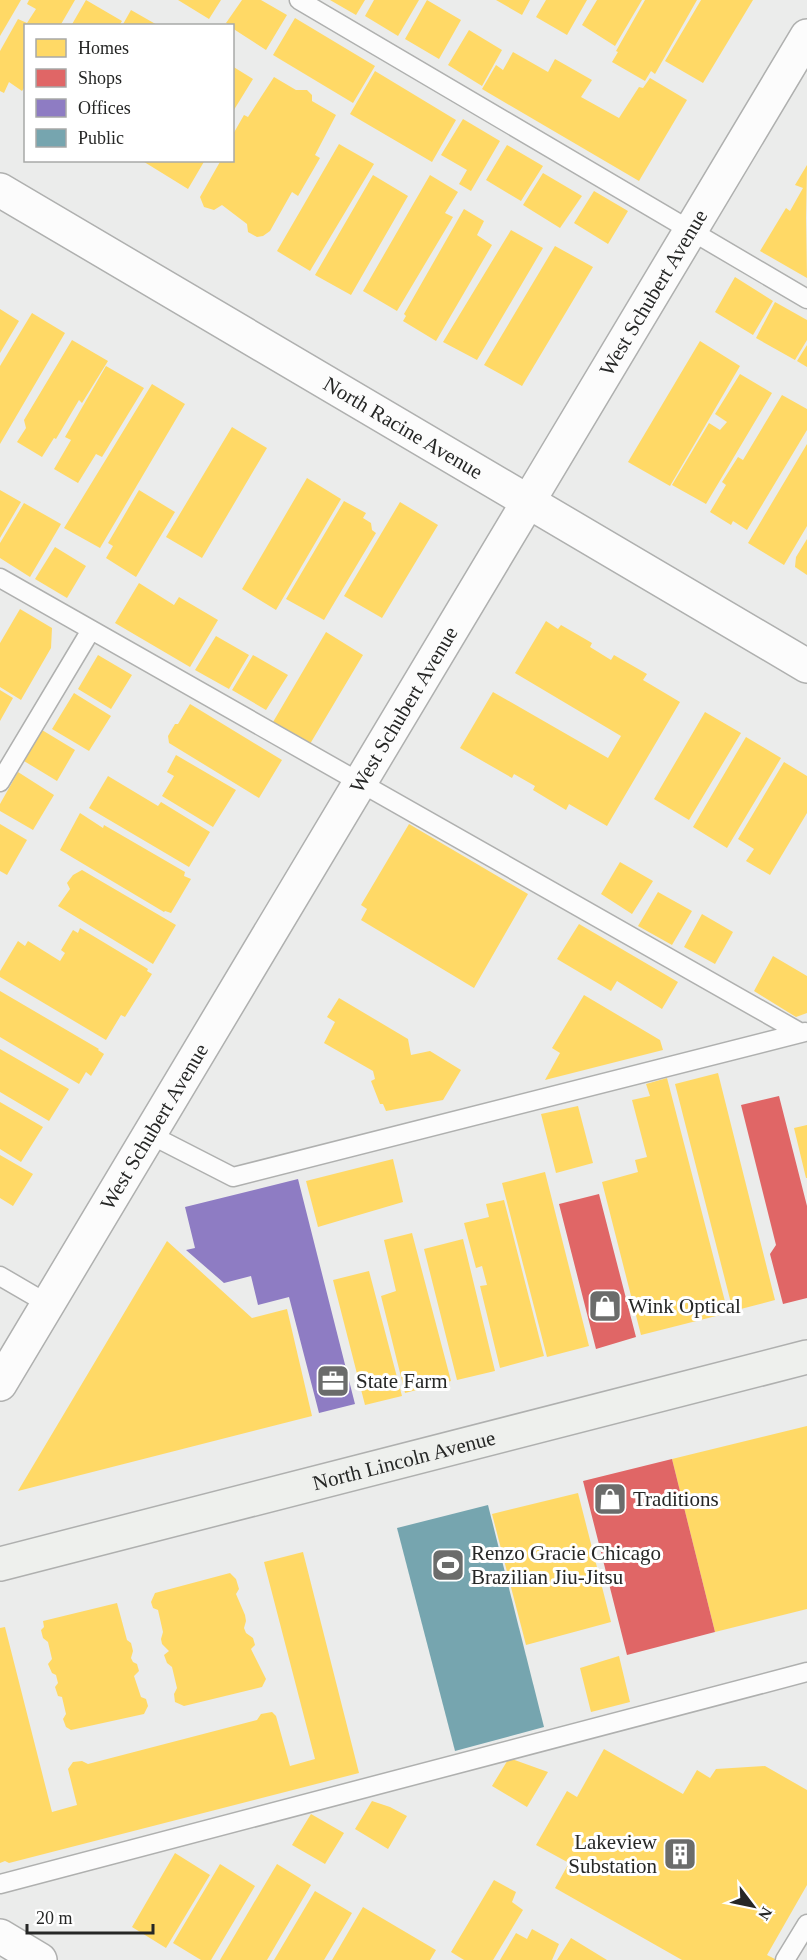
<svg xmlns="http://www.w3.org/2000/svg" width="807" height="1960" viewBox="0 0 807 1960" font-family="'Times New Roman',serif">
	<rect width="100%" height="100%" fill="#ebeceb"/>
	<path fill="#ffd966" d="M0,0H21L0,36Z
		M29,0H75L60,26H26V85L22,91L9,82L4,93L0,91V51L18,19L27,23L36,9L27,4Z
		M86,0L122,21L119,26H71Z
		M178,0H221L209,19Z
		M242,0H261L287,15L266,50L232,28V26L226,23Z
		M330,0H365L356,15Z
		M374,0H419L398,36L365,16Z
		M427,0L461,20L439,59L405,39Z
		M496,0H530L522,15Z
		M546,0H587L567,35L536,17Z
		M597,0H642L615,46L582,25Z
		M645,0H697L655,74L651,71L645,81L612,62L618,52L616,51Z
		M701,0H753L703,83L665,61Z
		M131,10L159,26H122Z
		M295,18L375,66L353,103L273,55Z
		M469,30L502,50L482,86L448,65Z
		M513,52L548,72L555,59L592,80L581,97L619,118L639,87L643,88L650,78L687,100L639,181L482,89L496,65L503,70Z
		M232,66L253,79L232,113Z
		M375,71L456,120L432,162L350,114Z
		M274,77L296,90H307L312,95V101L336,115L315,155L320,158L298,196L292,192L270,231L263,236L257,237L248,232L247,224L222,205L214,210L204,207L200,197L221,160H232V136L244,115L248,117Z
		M463,119L500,141L471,191L459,184L467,170L441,155Z
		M339,144L374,164L310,271L277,251Z
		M507,145L543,166L521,201L486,180Z
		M141,160H205L188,189Z
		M807,165L806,218L807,278L760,251L786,208L790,211L803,188L795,185Z
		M543,173L582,196L560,228L523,205Z
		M373,175L408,196L351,295L315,275Z
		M430,175L458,192L445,213L453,217L397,311L363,291Z
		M594,191L628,211L608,244L574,223Z
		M464,209L484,221L477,235L492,245L436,341L403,321L406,316L404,314Z
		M511,230L543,248L477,360L443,342Z
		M555,246L593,267L522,386L484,365Z
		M735,277L773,301L753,335L715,312Z
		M775,302L807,320V340L795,360L756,338Z
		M0,309L19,321L0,353Z
		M32,313L65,333L0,444V366Z
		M72,340L108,361L82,403L79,400L56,439L54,438L42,457L17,442L26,428L24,420Z
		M700,341L740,366L670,486L628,462Z
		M807,345V367L797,361Z
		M106,366L144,388L102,457L96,454L78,483L54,469L71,440L65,437Z
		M740,374L772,393L706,504L672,485L709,423L720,430L727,422L715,414Z
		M152,384L185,404L100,548L64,528Z
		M782,395L807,409V430L747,530L733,521L731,525L710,512L726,485L722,482L738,457L743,460Z
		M232,427L267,448L202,558L166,537Z
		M807,444V526L784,565L748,543Z
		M307,478L341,499L276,610L242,589Z
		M0,490L21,502L0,538Z
		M139,490L175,512L136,577L106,558L113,546L108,543Z
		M344,501L366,513L363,518L371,523L372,530L376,533L324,620L286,599Z
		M400,502L438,525L382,618L344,596Z
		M24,503L61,524L30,577L0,558V543Z
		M807,539V575L795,567L796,557Z
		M55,547L86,566L67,598L35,579Z
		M139,583L174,605L179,597L218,620L190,667L115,623Z
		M20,609L52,628L51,648L21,700L0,687V643Z
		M546,621L558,629L561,625L592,643L590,647L611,660L614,655L647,674L643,680L680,702L607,826L569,804L566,810L533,790L535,786L514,774L512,778L460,748L493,692L608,758L621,736L515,673Z
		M326,632L363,655L310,744L273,722Z
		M216,636L249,655L229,689L195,670Z
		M98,655L132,675L111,709L78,689Z
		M253,655L288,675L266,710L232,690Z
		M0,690L13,698L0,721Z
		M74,693L111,716L89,751L52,729Z
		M190,704L282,760L259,798L169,743L168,736L175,724H178Z
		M705,712L741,733L689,820L654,799Z
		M42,730L75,750L57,781L24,761Z
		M746,737L781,758L727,848L693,827Z
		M176,755L236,790L213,827L162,796L174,776L167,772Z
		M784,762L807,776V813L770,875L746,861L754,849L738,839Z
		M18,772L54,795L33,830L0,811V804Z
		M108,776L158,806L161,802L210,832L189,867L89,808Z
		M80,813L103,828L104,825L185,872L184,876L191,879L171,913L165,911L164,912L60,850Z
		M0,824L27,840L7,875L0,871Z
		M409,824L528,894L474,988L361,920L367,909L361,905Z
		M620,862L653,881L632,914L601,894Z
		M82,870L176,925L153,964L58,906L70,889L67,883L73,875Z
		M658,892L692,911L672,945L638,926Z
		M702,914L733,932L715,964L684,947Z
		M579,924L678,982L662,1009L617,981L611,991L557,959Z
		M80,928L148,969L147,971L152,974L125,1017L121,1015L106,1040L0,977V971L18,941L25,946L28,941L60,961L65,953L61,950L73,930L78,933Z
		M773,956L807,976V1013L796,1017L754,991Z
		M0,991L99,1049L98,1050L104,1054L91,1076L86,1072L79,1084L0,1037Z
		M584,995L660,1040L663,1050L545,1080L560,1053L552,1048Z
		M339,998L408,1039L411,1055L430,1051L461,1070L443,1100L386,1111L383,1104H380L371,1081L375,1079L373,1071L324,1043L335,1022L327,1017Z
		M0,1049L69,1089L49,1121L0,1092Z
		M718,1073L775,1300L733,1311L675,1084Z
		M667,1078L728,1313L641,1335L602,1182L638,1172L635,1160L647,1157L632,1100L650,1096L646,1084Z
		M0,1102L43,1127L21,1162L0,1149Z
		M578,1106L593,1163L556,1173L541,1114Z
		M807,1125V1178H806L794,1128Z
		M0,1155L33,1174L13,1206L0,1198Z
		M393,1159L403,1202L318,1227L306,1181Z
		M545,1172L589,1346L547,1357L502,1183Z
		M504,1200L544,1356L500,1368L480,1286L487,1285L482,1266L476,1268L464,1223L489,1217L486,1204Z
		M412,1233L451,1381L405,1393L381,1296L396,1291L384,1240Z
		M463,1239L495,1371L457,1380L424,1249Z
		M167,1241L252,1318L287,1309L312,1416L18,1491Z
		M369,1271L402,1396L365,1405L333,1280Z
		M807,1426V1609L715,1632L672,1459Z
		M578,1493L611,1622L526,1645L492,1514Z
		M303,1552L359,1773L9,1863L5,1861L0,1863V1628L5,1627L52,1812L77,1805L68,1769L73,1762L82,1761L88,1764L257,1720L261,1714L272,1712L276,1716L290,1766L315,1759L264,1562Z
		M230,1573L236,1579L239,1589L236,1594L245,1615L246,1621L244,1628L246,1633L253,1638L255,1645L251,1649L266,1679L262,1687L184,1706L175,1702L174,1694L177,1688L172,1667L167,1663L164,1655L169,1651L162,1644L161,1639L163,1632L158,1610L153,1608L151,1602L155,1593Z
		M117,1603L127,1640L131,1643L133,1651L131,1658L133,1662L137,1664L139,1671L134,1676L141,1697L146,1699L148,1706L144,1714L71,1730L66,1727L63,1719L66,1714L62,1697L58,1696L55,1687L58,1683L56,1675L52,1673L48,1664L52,1659L48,1642L43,1638L41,1630L44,1627L43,1621Z
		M619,1656L630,1702L591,1712L580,1668Z
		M604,1749L683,1794L697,1770L710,1778L716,1769L765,1766L807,1790V1885L767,1955L777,1960H682L555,1888L569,1863L536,1845L567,1791L577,1797Z
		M509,1758L548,1772L527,1807L492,1786Z
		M372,1801L390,1807L407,1816L388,1849L355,1829Z
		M311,1814L344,1833L325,1864L292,1845Z
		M175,1853L210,1875L166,1948L132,1927Z
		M220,1864L255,1886L211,1960H201L173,1943Z
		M277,1864L311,1885L267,1960H220Z
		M494,1880L516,1892L512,1902L523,1910L493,1960H464L451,1952Z
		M315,1891L352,1913L324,1960H274Z
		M363,1907L436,1950L430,1960H332Z
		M532,1929L559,1944L552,1960H500L516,1933L527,1939Z
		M571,1938L607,1960H557Z"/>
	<path fill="#e06666" d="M779,1096L807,1206V1298L783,1304L770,1254L776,1245L741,1105Z
		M599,1194L636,1337L596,1349L559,1204Z
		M672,1459L715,1632L627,1655L583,1481Z"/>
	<path fill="#8e7cc3" d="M298,1179L355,1404L319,1413L289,1297L258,1305L251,1276L224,1283L186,1250L195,1248L185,1207Z"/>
	<path fill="#76a5af" d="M488,1505L544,1727L455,1751L397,1528Z"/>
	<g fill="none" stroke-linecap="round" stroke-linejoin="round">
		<g stroke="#afb0af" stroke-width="21">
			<path id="service" d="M299,0L807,299
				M0,578L801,1033
				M0,782L91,630
				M149,1134L233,1177L805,1032
				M0,1276L48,1304
				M0,1884L807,1672
				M785,1960L807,1924"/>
		</g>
		<g stroke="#afb0af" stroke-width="36">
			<g id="minor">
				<path id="s1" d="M0,1384L807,36"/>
				<path d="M0,1936L40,1960"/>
			</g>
		</g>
		<g stroke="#afb0af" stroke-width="36">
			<g id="tertiary">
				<path id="s2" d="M0,190L807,666"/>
			</g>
		</g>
		<g stroke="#afb0af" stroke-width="36">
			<g id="secondary">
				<path id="s3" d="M0,1564L807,1357"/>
			</g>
		</g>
		<use href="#service" stroke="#fcfcfc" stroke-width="18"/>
		<use href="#minor" stroke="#fcfcfc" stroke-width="33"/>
		<use href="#tertiary" stroke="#fcfcfc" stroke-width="33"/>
		<use href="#secondary" stroke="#eef0ed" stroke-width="33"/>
	</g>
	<defs>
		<g id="shop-square" transform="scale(1.725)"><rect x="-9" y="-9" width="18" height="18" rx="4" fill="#6b6c6b" stroke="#fff"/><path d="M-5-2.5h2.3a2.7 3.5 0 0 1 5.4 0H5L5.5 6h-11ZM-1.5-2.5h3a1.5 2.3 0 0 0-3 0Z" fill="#fff"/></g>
		<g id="office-square" transform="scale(1.725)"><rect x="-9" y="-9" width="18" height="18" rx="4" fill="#6b6c6b" stroke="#fff"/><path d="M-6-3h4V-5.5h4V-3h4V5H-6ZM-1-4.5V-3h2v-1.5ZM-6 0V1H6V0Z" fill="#fff"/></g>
		<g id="stadium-square" transform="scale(1.725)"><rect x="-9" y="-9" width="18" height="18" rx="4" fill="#6b6c6b" stroke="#fff"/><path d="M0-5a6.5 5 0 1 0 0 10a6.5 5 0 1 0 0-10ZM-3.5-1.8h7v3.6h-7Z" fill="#fff"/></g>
		<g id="building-square" transform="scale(1.725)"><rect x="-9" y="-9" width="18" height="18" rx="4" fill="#6b6c6b" stroke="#fff"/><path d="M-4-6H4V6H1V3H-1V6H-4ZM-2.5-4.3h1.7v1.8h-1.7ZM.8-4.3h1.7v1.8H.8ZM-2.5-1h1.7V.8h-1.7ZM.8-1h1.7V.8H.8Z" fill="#fff"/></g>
	</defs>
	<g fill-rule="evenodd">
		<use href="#shop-square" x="605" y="1306"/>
		<use href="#office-square" x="333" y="1381"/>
		<use href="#shop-square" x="610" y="1499"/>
		<use href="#stadium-square" x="448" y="1565"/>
		<use href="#building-square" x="680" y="1854"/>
	</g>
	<g text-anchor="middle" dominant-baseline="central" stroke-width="6" stroke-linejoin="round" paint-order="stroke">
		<g font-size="21" fill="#262726" stroke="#fff">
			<text stroke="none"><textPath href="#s1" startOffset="1272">West Schubert Avenue</textPath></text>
			<text stroke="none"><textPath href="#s2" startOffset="468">North Racine Avenue</textPath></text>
			<text stroke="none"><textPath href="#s1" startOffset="786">West Schubert Avenue</textPath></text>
			<text stroke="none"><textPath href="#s1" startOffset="300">West Schubert Avenue</textPath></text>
			<text stroke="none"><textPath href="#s3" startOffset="417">North Lincoln Avenue</textPath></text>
		</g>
		<g font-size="21" fill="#262726" stroke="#fff" text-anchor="start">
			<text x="628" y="1306">Wink Optical</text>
			<text x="356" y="1381">State Farm</text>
			<text x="633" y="1499">Traditions</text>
			<text x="471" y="1553">Renzo Gracie Chicago<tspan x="471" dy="24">Brazilian Jiu-Jitsu</tspan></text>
			<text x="657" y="1842" text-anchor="end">Lakeview<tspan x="657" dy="24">Substation</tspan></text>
		</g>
	</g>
	<rect x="24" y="24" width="210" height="138" fill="#ffffff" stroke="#a8a9a8" stroke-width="1.5"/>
	<rect x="36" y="39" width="30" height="18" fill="#ffd966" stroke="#a8a9a8" stroke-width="1.5"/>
	<text x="78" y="54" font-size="18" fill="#262726">Homes</text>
	<rect x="36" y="69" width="30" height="18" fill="#e06666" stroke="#a8a9a8" stroke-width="1.5"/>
	<text x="78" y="84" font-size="18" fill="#262726">Shops</text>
	<rect x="36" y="99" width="30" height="18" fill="#8e7cc3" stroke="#a8a9a8" stroke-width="1.5"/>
	<text x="78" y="114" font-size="18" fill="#262726">Offices</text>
	<rect x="36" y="129" width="30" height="18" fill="#76a5af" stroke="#a8a9a8" stroke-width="1.5"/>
	<text x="78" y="144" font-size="18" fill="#262726">Public</text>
	<g transform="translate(753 1906) rotate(122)" stroke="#ffffff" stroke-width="4.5" paint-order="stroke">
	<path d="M0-4.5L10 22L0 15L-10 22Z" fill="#262726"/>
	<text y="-9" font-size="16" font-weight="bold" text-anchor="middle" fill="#262726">N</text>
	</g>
	<path d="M27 1924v9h126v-9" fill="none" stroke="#262726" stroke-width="3"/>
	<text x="36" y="1924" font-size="18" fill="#262726" stroke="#ffffff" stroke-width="4.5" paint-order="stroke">20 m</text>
</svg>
